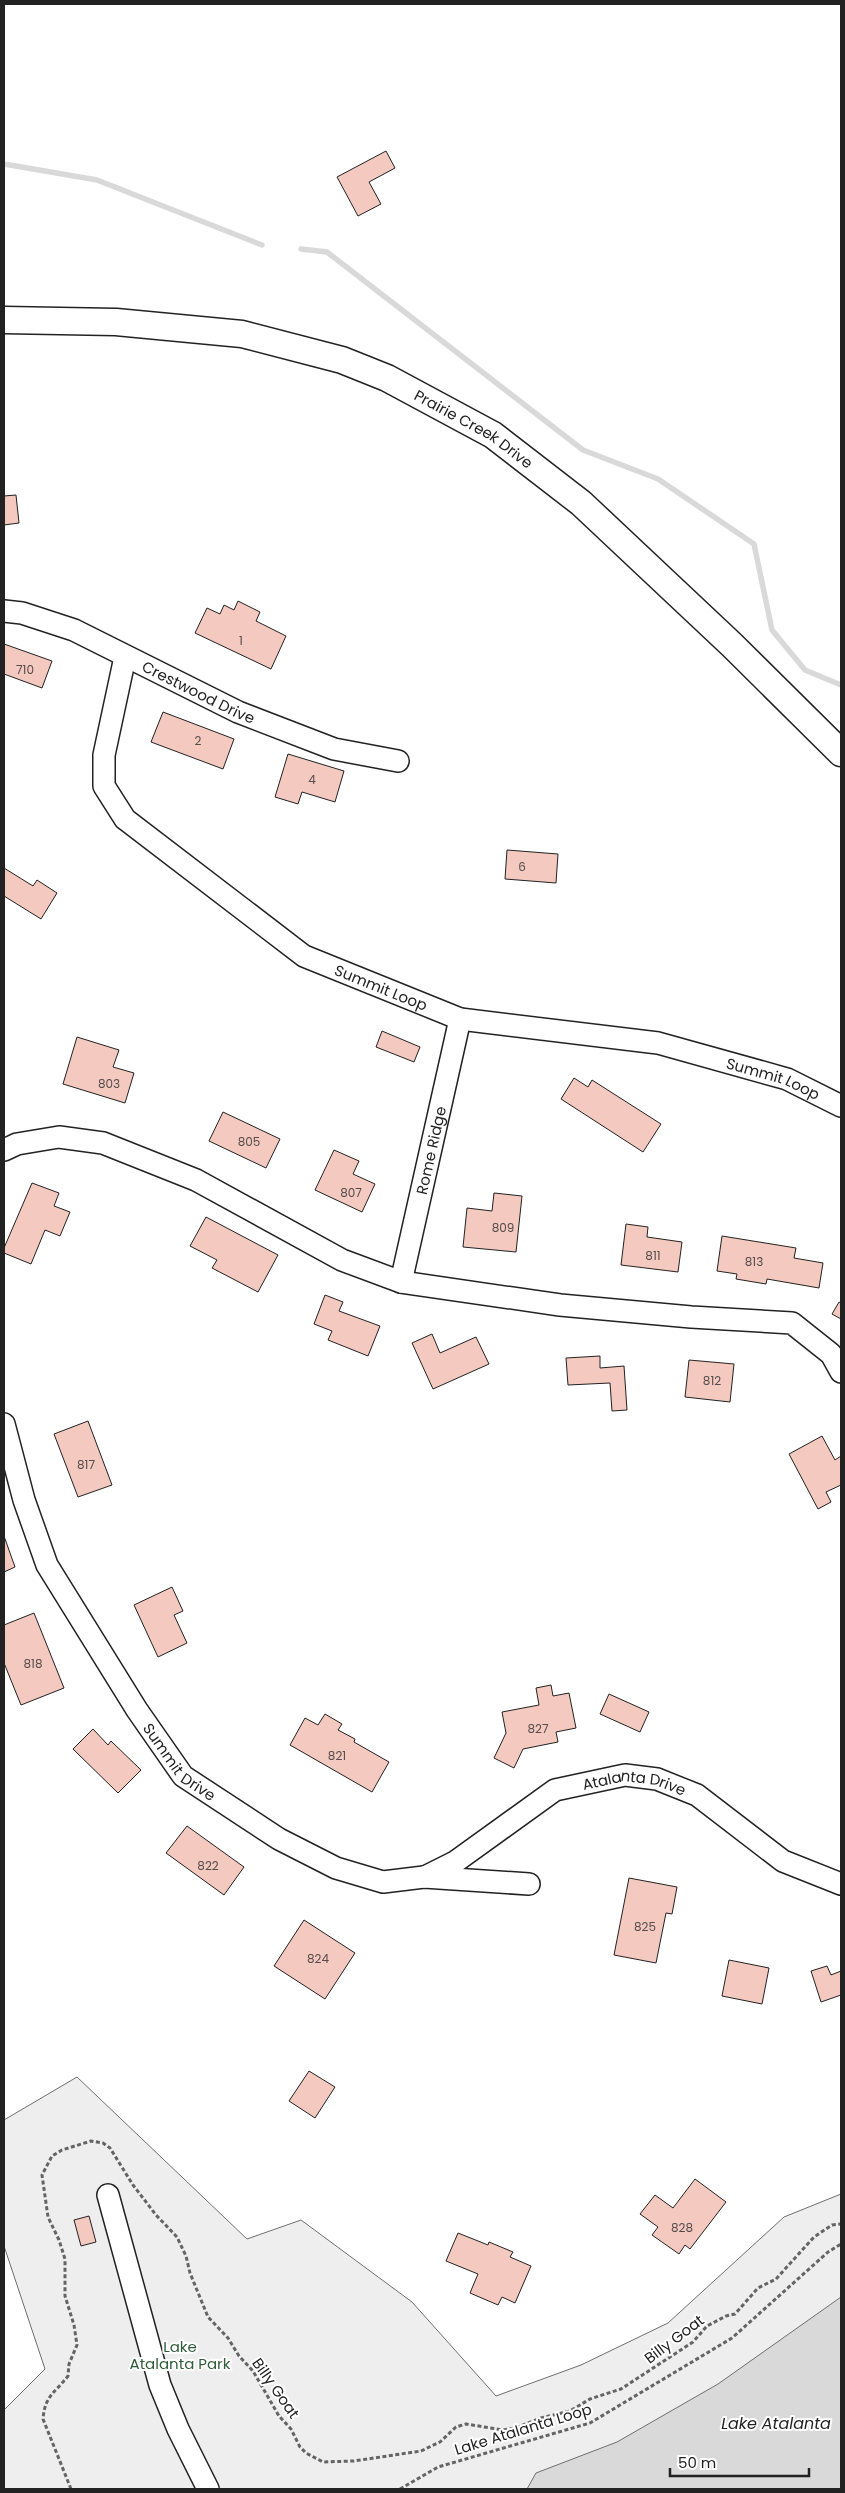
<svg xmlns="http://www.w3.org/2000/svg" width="845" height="2493" viewBox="0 0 845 2493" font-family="Poppins,sans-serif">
	<rect width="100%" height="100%" fill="#fff"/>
	<path fill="#eee" stroke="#6f6f6f" d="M77,2077L247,2239L301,2220L412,2302L496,2396L581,2365L668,2323L784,2217L841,2194V2489H4V2410L45,2369L4,2246V2120Z"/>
	<path fill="#d9d9d9" stroke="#6f6f6f" d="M841,2297V2489H527L536,2473L617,2442L718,2384Z"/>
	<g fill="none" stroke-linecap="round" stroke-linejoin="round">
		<path stroke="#d9d9d9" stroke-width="5.5" d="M4,164L97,180L262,245
			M301,249L327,252L583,450L658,479L754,544L772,630L805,670L841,685"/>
	</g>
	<path fill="#f3c9c0" stroke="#222" d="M386,151L395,168L369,182L381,204L358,216L337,177Z
		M16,495L19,523L4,525V496Z
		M238,601L260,612L256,621L286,636L271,669L195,633L207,608L220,614L224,605L234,610Z
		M4,644L52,661L42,688L4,674Z
		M163,712L234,739L223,769L151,742Z
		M288,754L344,771L335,802L302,792L298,804L275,797Z
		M507,850L558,854L556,883L505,879Z
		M4,868L33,886L37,880L57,893L41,919L4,896Z
		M382,1031L420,1047L414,1062L376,1047Z
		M77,1037L119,1050L113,1067L134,1073L125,1103L63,1084Z
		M574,1078L588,1087L592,1080L661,1124L643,1152L561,1099Z
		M223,1112L280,1139L266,1168L209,1141Z
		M334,1150L359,1161L353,1174L375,1184L362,1212L315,1190Z
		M32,1183L59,1193L54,1206L70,1212L60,1236L45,1230L31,1264L4,1253V1248Z
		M494,1193L522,1196L516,1252L463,1247L467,1208L492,1211Z
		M206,1217L278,1255L258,1292L212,1268L217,1260L190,1246Z
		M626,1224L648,1227L647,1237L682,1242L678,1272L621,1265Z
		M722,1236L796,1248L794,1258L823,1263L819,1288L767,1279L766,1284L736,1279L737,1274L717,1271Z
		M325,1295L343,1302L339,1311L380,1326L368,1356L328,1340L332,1331L314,1324Z
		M839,1302L841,1303V1319L832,1314Z
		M432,1334L440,1353L476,1337L489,1364L433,1389L412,1343Z
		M600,1356V1368L624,1366L627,1410L612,1411L610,1383L568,1385L566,1358Z
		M689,1360L734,1364L730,1402L685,1397Z
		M88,1421L112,1485L78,1497L54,1434Z
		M822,1436L835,1460L841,1456V1485L826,1492L831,1502L818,1509L789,1454Z
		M4,1536L15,1567L4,1572Z
		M172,1587L183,1611L174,1615L187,1643L158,1657L134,1605Z
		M34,1613L64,1688L21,1705L4,1663V1625Z
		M551,1685L553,1696L569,1693L576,1728L556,1732L558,1742L523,1749L514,1768L494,1758L506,1733L502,1712L539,1705L536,1688Z
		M609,1694L649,1712L640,1732L600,1714Z
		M325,1714L342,1724L338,1730L355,1739L354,1742L389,1762L372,1792L290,1745L305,1718L318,1725Z
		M93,1729L108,1745L111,1741L141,1770L118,1793L73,1749Z
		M187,1826L244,1867L224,1895L166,1853Z
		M629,1878L677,1887L672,1914L666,1913L656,1963L614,1955Z
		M304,1920L355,1953L325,1999L274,1966Z
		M729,1960L769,1968L762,2004L722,1996Z
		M827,1966L831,1975L841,1971V1995L821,2002L811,1971Z
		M309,2071L335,2087L315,2118L289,2101Z
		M695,2179L726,2202L690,2249L685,2245L679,2254L652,2235L658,2227L640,2214L655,2195L673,2208Z
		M89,2216L96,2242L81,2246L74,2220Z
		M458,2233L488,2245L489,2242L513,2252L510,2257L531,2266L515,2303L502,2297L498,2305L470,2293L478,2274L446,2261Z"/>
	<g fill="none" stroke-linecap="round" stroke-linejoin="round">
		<g stroke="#222" stroke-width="24">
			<g id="minor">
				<path id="s1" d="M4,611L22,613L74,630L238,712L334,749L398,761"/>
				<path id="s2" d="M125,657L104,755V786L125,819L304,956L460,1019L658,1043L787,1079L841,1106"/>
				<path d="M4,1150L17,1144L59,1137L103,1143L196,1180L342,1260L401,1282L560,1305L691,1317L792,1323L831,1354L841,1372"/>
				<path id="s3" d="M401,1282L460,1019"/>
				<path id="s4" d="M4,1424L24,1500L47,1565L137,1710L183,1776L279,1839L336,1868L383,1882L424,1877L529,1884"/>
				<path id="s5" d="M425,1877L455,1862L555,1790L625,1775L657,1779L697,1795L783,1861L841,1884"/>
				<path d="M108,2195L160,2385L178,2429L208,2489"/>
			</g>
		</g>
		<g stroke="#222" stroke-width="29">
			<g id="major">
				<path id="s6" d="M4,320L116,322L242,334L342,360L387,378L493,435L581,503L732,645L841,753"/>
			</g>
		</g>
		<path stroke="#646464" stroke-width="3" stroke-dasharray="4 2.5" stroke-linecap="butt" d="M71,2489L43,2419C45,2395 55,2393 68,2376L69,2364L77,2345L74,2325L65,2296V2259L59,2240L48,2217L42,2175L52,2156L62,2150L91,2141L103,2143L110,2148L133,2185L156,2215L177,2237L186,2256L190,2273L208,2317L228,2338L239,2356L253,2371L279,2416L291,2429L300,2447L306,2453L323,2462L354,2461L421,2451L440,2442L456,2427L466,2424L503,2430L515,2428L541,2418L570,2411L590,2399L621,2389L693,2342L707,2326L726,2316L735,2314L758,2288L776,2279L814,2237L832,2225L841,2224
			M400,2489L438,2467L590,2423L732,2338L828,2252L841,2244"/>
		<use href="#minor" stroke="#fff" stroke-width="21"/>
		<use href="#major" stroke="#fff" stroke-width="26"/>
	</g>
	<g text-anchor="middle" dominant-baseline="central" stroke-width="4" stroke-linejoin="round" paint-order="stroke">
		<g font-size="12" fill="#564c4a">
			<text x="241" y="640">1</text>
			<text x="25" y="669">710</text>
			<text x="198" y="740">2</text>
			<text x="312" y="779">4</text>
			<text x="522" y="866">6</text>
			<text x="109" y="1083">803</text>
			<text x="249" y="1141">805</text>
			<text x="351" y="1192">807</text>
			<text x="503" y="1227">809</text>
			<text x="653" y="1255">811</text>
			<text x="754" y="1261">813</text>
			<text x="712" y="1380">812</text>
			<text x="86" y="1464">817</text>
			<text x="33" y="1663">818</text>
			<text x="538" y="1728">827</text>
			<text x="337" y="1755">821</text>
			<text x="208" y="1865">822</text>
			<text x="645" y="1926">825</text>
			<text x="318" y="1958">824</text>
			<text x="682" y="2227">828</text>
		</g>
		<g font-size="15" fill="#222" stroke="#fff">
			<text stroke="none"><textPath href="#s6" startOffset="491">Prairie Creek Drive</textPath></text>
			<text stroke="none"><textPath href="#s1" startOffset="212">Crestwood Drive</textPath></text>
			<text stroke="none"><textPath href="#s2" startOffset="479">Summit Loop</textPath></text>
			<text stroke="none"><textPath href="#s2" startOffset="884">Summit Loop</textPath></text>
			<text stroke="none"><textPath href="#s3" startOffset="135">Rome Ridge</textPath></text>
			<text stroke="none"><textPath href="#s4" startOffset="386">Summit Drive</textPath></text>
			<text stroke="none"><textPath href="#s5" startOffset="238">Atalanta Drive</textPath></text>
			<text transform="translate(674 2339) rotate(-37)">Billy Goat</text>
			<text transform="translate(276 2388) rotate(55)">Billy Goat</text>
			<text transform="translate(523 2429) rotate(-17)">Lake Atalanta Loop</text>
		</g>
		<g font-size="15" fill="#2f5e38" stroke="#fff">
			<text x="180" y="2346">Lake<tspan x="180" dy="17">Atalanta Park</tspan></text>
		</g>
		<g font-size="16" font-style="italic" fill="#222" stroke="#fff">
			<text x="776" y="2423">Lake Atalanta</text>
		</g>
	</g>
	<rect width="845" height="2493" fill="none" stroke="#222222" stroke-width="10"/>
	<path d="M670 2468v8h139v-8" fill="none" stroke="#222222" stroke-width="2.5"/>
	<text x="678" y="2468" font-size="15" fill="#222222" stroke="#ffffff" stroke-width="4" paint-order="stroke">50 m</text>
</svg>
